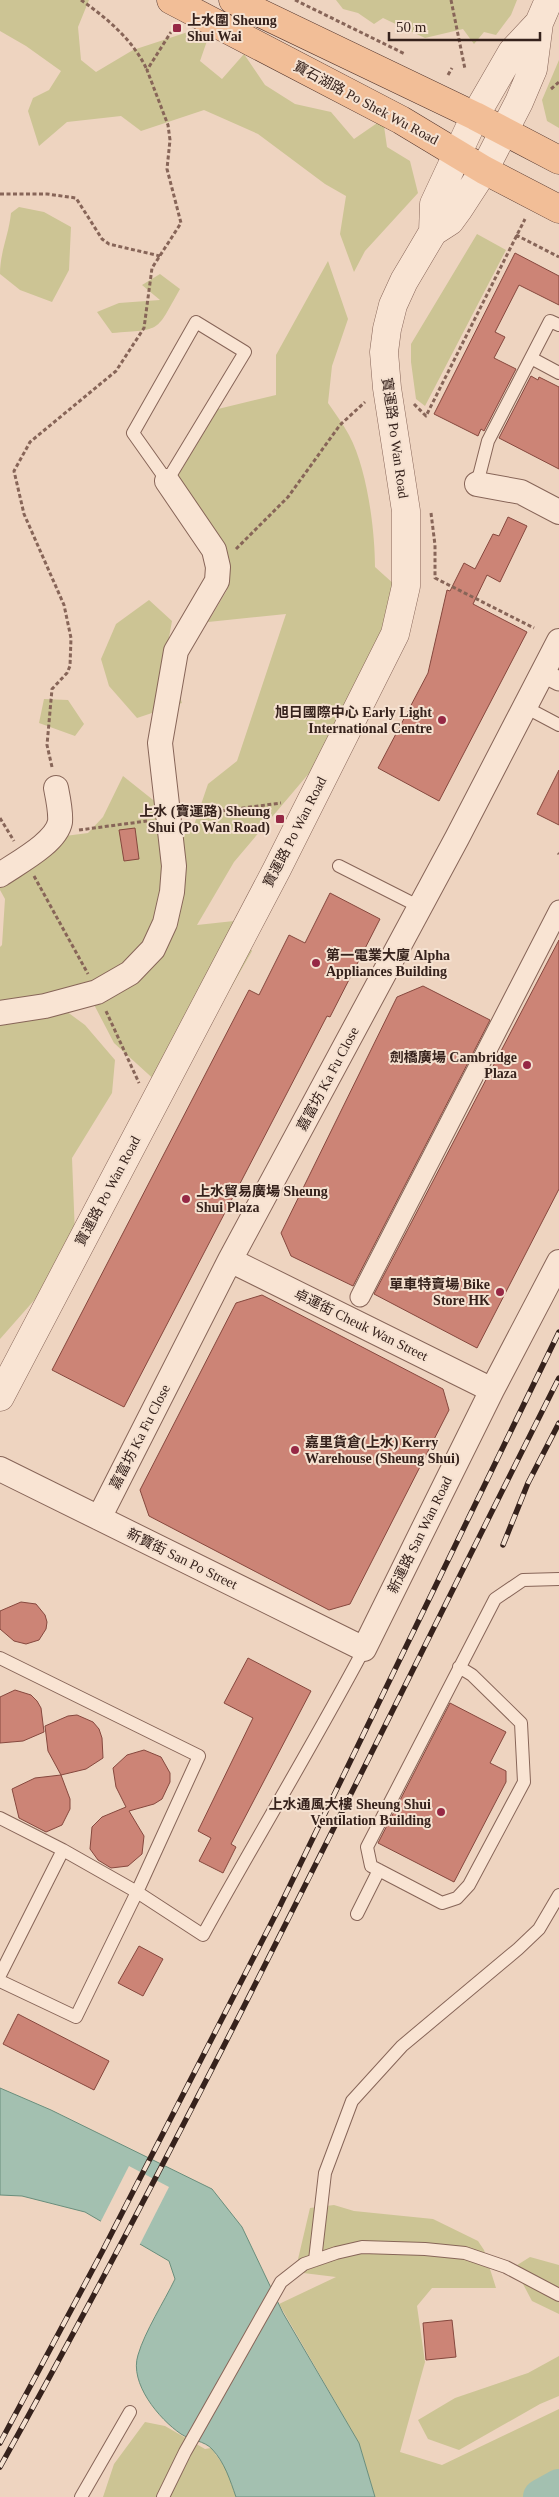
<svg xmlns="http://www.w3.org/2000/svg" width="559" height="2497" viewBox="0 0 559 2497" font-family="'Times New Roman','Noto Sans SC',serif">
	<rect width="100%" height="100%" fill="#eed4c0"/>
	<path fill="#ccc494" d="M0,0H89L78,27L81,60L96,72L133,50L191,31L208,38L200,61L222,79L244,54L265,85L295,104L331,112L354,139L383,119L387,147L410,161L418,193L365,251L354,272L340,234L346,196L325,184L258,134L204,110L141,131L121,116L67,122L39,146L28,111L33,98L49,90L61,71L26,46L0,31Z
		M336,0H517L511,15L496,35L484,32L474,44L463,29L425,38L383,18L374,24L358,13L343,9Z
		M559,60V128L547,121L542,100Z
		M19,207L44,212L71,227L69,270L52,302L20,290L0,274C0,252 9,234 11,213Z
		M477,234L506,250L425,406L416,399L411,362V344Z
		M328,261L348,319L332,366L328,403C335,413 343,424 349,435C367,468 375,530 375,567L395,585L418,577L327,752L234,862L197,925L234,921L252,951L170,1094L114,1043L89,995L51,1000L85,1025L115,1060L112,1093L72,1158L75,1235L52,1280L0,1339V947L2,945L5,899L0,890V884L65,836L88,833L103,817L123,776L192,831L208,784L237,761L286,614L208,622L227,590L211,539L178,487L179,474L218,409L276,395V355Z
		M160,274L180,289C155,333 163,329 112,333L97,312L119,303L160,300L142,285Z
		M149,600L172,621L166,654L182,703L137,718L109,686L101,659L116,624Z
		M44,699L68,700L84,724L75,736L39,723Z
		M334,2205L354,2211L433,2219L478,2241L484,2250L496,2288H432L417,2306L425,2362L400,2452L442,2465L559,2409V2497H375L359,2443L279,2304L336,2277L295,2272L310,2208Z
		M530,2257L559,2265V2314L532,2301L514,2267Z
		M559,2356V2396L540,2404L459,2450L428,2439L418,2420L455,2398L528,2373Z
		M145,2422L165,2426L205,2449L211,2448L227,2470L236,2497H103L114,2464Z"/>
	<path fill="#a3c0b0" stroke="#6a8e7c" d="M0,2088L51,2110L212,2189L242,2227L283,2313L359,2443L375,2497H236C230,2480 225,2463 212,2449C205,2441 190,2440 181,2434C159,2419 129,2383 138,2355C145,2331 164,2302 175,2279L169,2261L85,2212L22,2196L0,2195Z"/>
	<path fill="#eed4c0" d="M129,2166L169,2187L139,2246L100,2223Z"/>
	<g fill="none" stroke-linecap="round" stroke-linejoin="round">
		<path stroke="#a3c0b0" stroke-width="36" d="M541,2497L559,2487"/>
	</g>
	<path fill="#cc8476" stroke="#86483e" d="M515,253L559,276V305L519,285L495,332L505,337L494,358L516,369L484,431L481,429L478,436L434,414Z
		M531,376L538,380L539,377L559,387V469L499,438Z
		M508,517L527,526L500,582L487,575L473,604L527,632L439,801L378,768L428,673L447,590L450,591L464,563L475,569L493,534L499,536Z
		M559,770V825L537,814Z
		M135,828L139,859L124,861L119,830Z
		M330,893L380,919L330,1017L327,1016L124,1407L52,1370L249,990L259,995L289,935L305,943Z
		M559,940V1189L477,1348L374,1294Z
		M423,986L490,1020L353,1286L291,1256L281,1233L397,997Z
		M262,1295L443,1389L449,1410L350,1604L329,1610L149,1516L140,1490L236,1303Z
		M21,1602L36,1604L45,1615L47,1622L46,1629L39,1640L26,1644L14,1641L0,1629V1611Z
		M248,1658L311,1691L231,1844L236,1847L223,1873L199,1861L211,1838L198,1831L253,1718L224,1703Z
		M15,1690L31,1695L37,1701L41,1708L44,1732L23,1741L0,1743V1697Z
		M450,1703L506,1732L490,1763L506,1771V1782L454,1882L378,1843Z
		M77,1715L93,1722L99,1729L102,1738L103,1758L86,1769L61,1775L48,1751L45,1726L68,1716Z
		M144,1750L161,1757L170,1773V1782L162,1799L154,1804L129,1811L144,1836L142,1854L128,1866L111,1868L98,1860L90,1849L92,1827L102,1817L126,1807L116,1787L113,1768L127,1755Z
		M61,1775L70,1799V1809L62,1825L46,1832L19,1818L12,1789L35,1778Z
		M139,1946L163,1959L143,1996L118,1983Z
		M18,2014L109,2061L94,2090L3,2044Z
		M452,2320L456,2357L426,2360L423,2323Z"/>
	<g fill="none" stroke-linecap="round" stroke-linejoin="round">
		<g stroke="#876558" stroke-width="14">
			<path id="service" d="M196,322L245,352L167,481L133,433Z
				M531,358L559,373
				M477,484L488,441L550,321L559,325
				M525,707L559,725
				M339,866L420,907
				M0,1658L199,1756L137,1892L203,1935C256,1839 313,1745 364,1649
				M459,1667L472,1675L521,1723L524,1782L469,1885L457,1898L442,1903L371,1866L367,1847L495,1599L523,1580L559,1579
				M0,1818L63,1850L0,1975
				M357,1914L379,1870
				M0,1981L76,2017L137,1892L63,1850
				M315,2260L325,2173L352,2101L402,2046L518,1949L539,1929L559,1895
				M81,2497L130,2412
				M163,2497L185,2452L281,2282L304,2264L336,2253L362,2247L425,2249L465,2253L506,2267L559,2295"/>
		</g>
		<g stroke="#876558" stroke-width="21">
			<path id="pedestrian" d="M543,673L559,681
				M360,1297L559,910"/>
		</g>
		<g stroke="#876558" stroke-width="26">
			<path id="minor" d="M477,484L521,492L559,512
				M0,875C17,863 56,843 60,822C61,812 58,798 56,788
				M0,1013L45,1006L97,992L130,973L153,949L165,923L172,892L174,866L160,743L176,651L217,581L218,567L214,550L167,481
				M230,1260L492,1390
				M0,1469L364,1649L492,1390L559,1262
				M99,1518L230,1260L457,838L559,641"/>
		</g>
		<g stroke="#876558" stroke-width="29">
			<path id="tertiary" d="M433,232L434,204L475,116L512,52L539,23
				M0,1397L277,869L395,634L406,586V511L387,388L384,352L387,329L393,305L404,281L433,232L450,221L458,210L484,170L519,102L533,69L539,23L549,0"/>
		</g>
		<g stroke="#54352c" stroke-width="29">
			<path id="primary" d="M171,0L401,120L484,170L559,209
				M233,0L475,116L559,160"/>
		</g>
		<path stroke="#876558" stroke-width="3" stroke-dasharray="4 2.5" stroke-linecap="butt" d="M81,0C107,18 134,41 147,70
			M295,0L405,54
			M451,0L465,69
			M448,75L452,68
			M551,89L559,82
			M0,194H47L76,198L102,239L109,244L160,256
			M516,235L559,257
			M414,404L426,416L525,219
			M431,513L435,545V578L534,628
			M236,549L288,497L340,425L365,402
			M52,767L47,745L52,689L67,673L70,666L71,638L64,605L24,514L14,471L30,442L116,371L144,328L152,268L181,223L167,169L170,140L168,125L147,70L171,32
			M190,815L281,803
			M0,818L14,841
			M79,830L147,821
			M558,853L559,854
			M34,876L88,974
			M106,1011L139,1083"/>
		<use href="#service" stroke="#f9e4d3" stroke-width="12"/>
		<use href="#pedestrian" stroke="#f9e4d3" stroke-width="19"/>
		<use href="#minor" stroke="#f9e4d3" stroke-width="24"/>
		<use href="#tertiary" stroke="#f9e4d3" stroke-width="28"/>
		<use href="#primary" stroke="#f2be97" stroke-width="28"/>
		<g stroke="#36221c" stroke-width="5.5">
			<path id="rail" d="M503,1545L528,1483L559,1423
				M0,2443L102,2252L278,1910L559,1332
				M0,2467C199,2110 375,1742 559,1378"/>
		</g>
		<use href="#rail" stroke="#f5e1d0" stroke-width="4" stroke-dasharray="11" stroke-linecap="butt"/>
	</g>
	<g fill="#962845" stroke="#f5e1d0" stroke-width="2">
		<rect x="172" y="23" width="10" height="10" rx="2.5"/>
		<circle cx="442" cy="720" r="5"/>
		<rect x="275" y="814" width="10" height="10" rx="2.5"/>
		<circle cx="316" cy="963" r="5"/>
		<circle cx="527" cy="1065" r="5"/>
		<circle cx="186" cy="1199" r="5"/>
		<circle cx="500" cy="1292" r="5"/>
		<circle cx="295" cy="1450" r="5"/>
		<circle cx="441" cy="1812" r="5"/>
	</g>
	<g text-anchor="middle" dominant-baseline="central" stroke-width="4" stroke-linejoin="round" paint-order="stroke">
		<g font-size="14" font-weight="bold" fill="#36221c" stroke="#f5e1d0" text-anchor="end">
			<text x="187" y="20" text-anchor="start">上水圍 Sheung<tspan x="187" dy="16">Shui Wai</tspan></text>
			<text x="432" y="712">旭日國際中心 Early Light<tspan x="432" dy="16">International Centre</tspan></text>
			<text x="270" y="811">上水 (寶運路) Sheung<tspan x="270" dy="16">Shui (Po Wan Road)</tspan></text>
			<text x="326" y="955" text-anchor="start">第一電業大廈 Alpha<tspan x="326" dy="16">Appliances Building</tspan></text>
			<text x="517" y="1057">劍橋廣場 Cambridge<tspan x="517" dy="16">Plaza</tspan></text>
			<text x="196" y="1191" text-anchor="start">上水貿易廣場 Sheung<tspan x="196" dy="16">Shui Plaza</tspan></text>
			<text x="490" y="1284">單車特賣場 Bike<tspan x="490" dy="16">Store HK</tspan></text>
			<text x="305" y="1442" text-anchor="start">嘉里貨倉(上水) Kerry<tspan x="305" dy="16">Warehouse (Sheung Shui)</tspan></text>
			<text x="431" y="1804">上水通風大樓 Sheung Shui<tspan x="431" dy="16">Ventilation Building</tspan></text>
		</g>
		<g font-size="14" fill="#36221c" stroke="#f5e1d0">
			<text transform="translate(366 103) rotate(28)">寶石湖路 Po Shek Wu Road</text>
			<text transform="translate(395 438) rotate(82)">寶運路 Po Wan Road</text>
			<text transform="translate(295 832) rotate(-63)">寶運路 Po Wan Road</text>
			<text transform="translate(328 1079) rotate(-62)">嘉富坊 Ka Fu Close</text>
			<text transform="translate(108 1191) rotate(-62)">寶運路 Po Wan Road</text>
			<text transform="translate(361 1325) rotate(26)">卓運街 Cheuk Wan Street</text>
			<text transform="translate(140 1437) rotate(-63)">嘉富坊 Ka Fu Close</text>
			<text transform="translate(420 1535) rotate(-64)">新運路 San Wan Road</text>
			<text transform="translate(182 1559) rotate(26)">新寶街 San Po Street</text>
		</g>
	</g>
	<path d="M389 32v8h151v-8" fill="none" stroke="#36221c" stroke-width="2.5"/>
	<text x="396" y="32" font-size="15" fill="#36221c" stroke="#f5e1d0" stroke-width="4" paint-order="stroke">50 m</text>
</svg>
